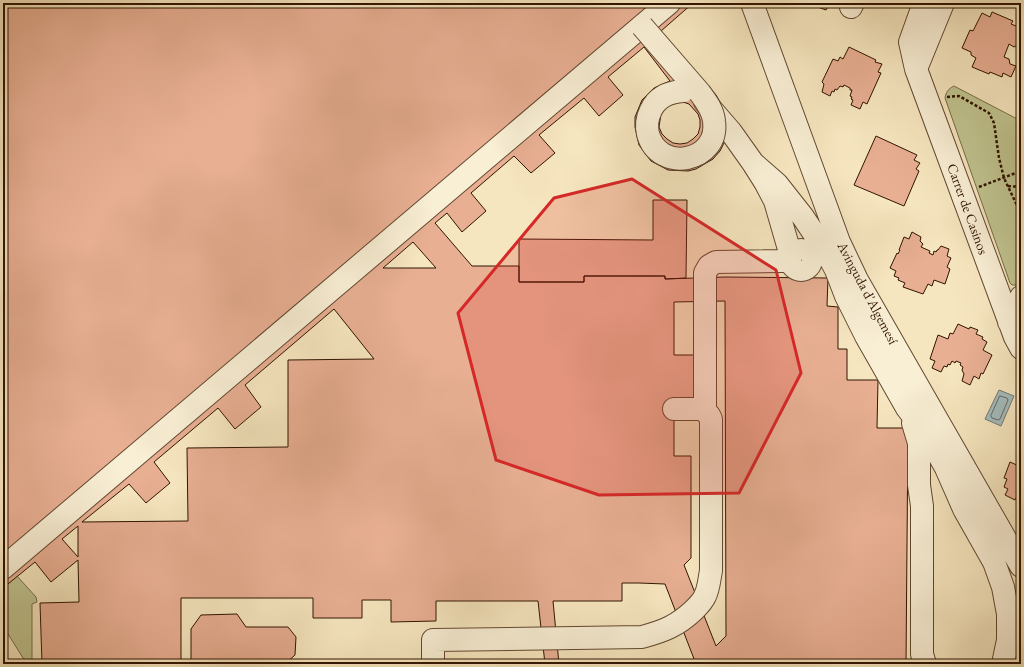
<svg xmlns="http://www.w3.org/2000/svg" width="1024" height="667" viewBox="0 0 1024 667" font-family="'EB Garamond',serif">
	<rect width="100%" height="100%" fill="#f6e6bf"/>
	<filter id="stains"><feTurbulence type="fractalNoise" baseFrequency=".005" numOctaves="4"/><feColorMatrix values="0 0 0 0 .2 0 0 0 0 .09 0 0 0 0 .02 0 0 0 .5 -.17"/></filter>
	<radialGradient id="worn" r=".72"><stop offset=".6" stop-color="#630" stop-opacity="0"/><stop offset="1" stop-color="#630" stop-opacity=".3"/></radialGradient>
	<path fill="#c0c490" stroke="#786c48" d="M954,86L1021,121V277L1018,285H1012L1010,283L945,98C946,92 948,89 954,86Z
		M17,576L36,597L37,602L32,604V662L27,661L23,658L3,626V588Z"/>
	<path fill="#a3bcbe" stroke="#757972" d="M999,390L1014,396L1001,426L985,419Z"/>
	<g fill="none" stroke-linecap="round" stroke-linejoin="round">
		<path stroke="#6a685f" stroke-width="1" d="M1000,396L1007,398L1008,400L1000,419L998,420L992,418L991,416Z"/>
	</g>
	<path fill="#e8af93" stroke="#301400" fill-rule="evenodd" d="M3,3H693L661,31L716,95L724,109L725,141L720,151L713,159L696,169L688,171L668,170L651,161L639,145L635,127V117L642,100L654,88L670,81L644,47L608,77L623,95L599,116L584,98L539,135L555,153L531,173L514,156L471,193L486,211L462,232L447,213L435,223L472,266H519V282H584V276H665V279L725,277L828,278L827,306L838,307V349H847V380H878L877,428H908L906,664H696L665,584L639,583H622V601H553L559,664H545L538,601H436V621L391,622V600H362V618H313V598H181V664H42L40,603L79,602L78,560L51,582L35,562L3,588ZM676,102H683L689,104L698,114L700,120V127L698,134L693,139L687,143L680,144L673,143L667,139L662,134L659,127L661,114L664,108L670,104ZM413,242L436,268H383ZM725,301L726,636L716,646L684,565L691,558V456H674V405L694,404V355H674V302ZM334,309L374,359L288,360V447L187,448L188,521L82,522L129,484L146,503L170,483L154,462L218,408L235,429L261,407L245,385ZM78,526V557L62,539Z
		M807,3H830L826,10Z
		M992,12L1013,21L1011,24L1021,28V45L1019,44L1014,47L1009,44L1004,57L1009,59L1010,64L1016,66L1011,77L1003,73L1002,77L990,72L989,74L972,67L976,58L971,55V52L962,48L970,30L973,31L982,13L990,17Z
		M849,47L876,60L875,62L882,64L878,72L881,73L867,104L863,102L860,109L851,105L853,100L851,99L852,97L850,96L852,90H850V88L844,85L843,87L840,86L837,90L835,89L834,92L832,91L830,96L822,92L824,84L822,82L833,59L838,61L840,57L843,59Z
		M876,136L917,155L914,160L920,163L916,169L919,171L904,206L854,185Z
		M653,200H687L686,278L665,279V276H584V282H519V239L653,240Z
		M912,232L921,237L920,241L923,244L921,247L930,251L929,253L933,255L934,251L936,252L937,250H938L941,246L949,249L947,256L951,258L947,267L950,269L945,284L934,280L932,286L928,284L923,294L903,287L905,283L898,280L899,278L894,276L896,271L890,268L897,253L898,254L900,250H899L904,237L909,239Z
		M958,324L969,329L970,327L978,330L976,334L983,337L982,339L987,342L983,350L992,355L983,374L981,373L979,379L974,376L970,385L962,381L964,374L962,370L963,367L960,365L961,363L956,361L955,363L952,361L950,365L948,364L947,367L944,366L941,372L932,368L935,361L930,359L938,335L948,339L950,333L953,334Z
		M1010,462L1021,467V494L1020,495L1018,494L1015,500L1005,495L1008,489L1004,487L1007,479L1004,478Z
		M237,614L246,627H288L296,637L295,655L286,663L288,664H191V629L201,615Z
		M318,662L416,663V664H318Z"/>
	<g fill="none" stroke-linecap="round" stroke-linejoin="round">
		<g stroke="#624830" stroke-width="24">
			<path id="minor" d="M752,3L839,242L857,280L1021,566
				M924,3L910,42L916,69L1015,337L1021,348
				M851,7L853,3
				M916,69L943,3
				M753,163L777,184L803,217L827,253L836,270L846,296L866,336L907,408L927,434L946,468L964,509L994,562L1003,587L1008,614V640L1003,664
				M791 260a10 10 0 1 1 20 0a10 10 0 1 1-20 0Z
				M1009,322L1021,297
				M674,409H702L705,406V273L709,266L716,262L780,261H785L791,256L775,201L765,182L753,163L731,132L705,102
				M913,423L919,443V485L922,506V654L925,664
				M3,568L669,3
				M433,664V640L642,637C664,631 677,626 694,610C698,606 703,601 705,596C709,588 709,580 711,571V419L709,415L702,409"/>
		</g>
		<path stroke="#301400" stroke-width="2.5" stroke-dasharray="3 2" stroke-linecap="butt" d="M947,97L959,96L989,113L994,123L999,158L1004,178L1021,214
			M1008,186L1021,187
			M979,187L1021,171"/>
		<use href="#minor" stroke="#f9efd5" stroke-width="22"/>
		<g stroke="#624830" stroke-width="24" stroke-linecap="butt">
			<path id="minor-bridge" d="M642,26L700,93C706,101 713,110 714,121C720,162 659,174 648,134C646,126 647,118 651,110C657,97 669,92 683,91"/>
		</g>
		<use href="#minor-bridge" stroke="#f9efd5" stroke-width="22"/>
	</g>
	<path fill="#d62828" fill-opacity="0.2" stroke="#d62828" stroke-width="3" stroke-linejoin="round" d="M632,179L776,270L801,373L739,493L599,495L496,460L458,313L554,198Z"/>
	<g text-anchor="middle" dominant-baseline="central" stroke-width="3" stroke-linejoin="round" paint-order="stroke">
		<g font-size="14" fill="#301400" stroke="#f9efd5">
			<text transform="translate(968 209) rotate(70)">Carrer de Casinos</text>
			<text transform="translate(868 293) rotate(62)">Avinguda d'Algemesí</text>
		</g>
	</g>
	<rect width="1024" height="667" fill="none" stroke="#f6e6bf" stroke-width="16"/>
	<rect x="4" y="4" width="1016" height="659" fill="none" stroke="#301400" stroke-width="2"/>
	<rect x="8" y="8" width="1008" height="651" fill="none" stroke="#301400"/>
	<rect width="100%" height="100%" filter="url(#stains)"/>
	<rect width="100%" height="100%" fill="url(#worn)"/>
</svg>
